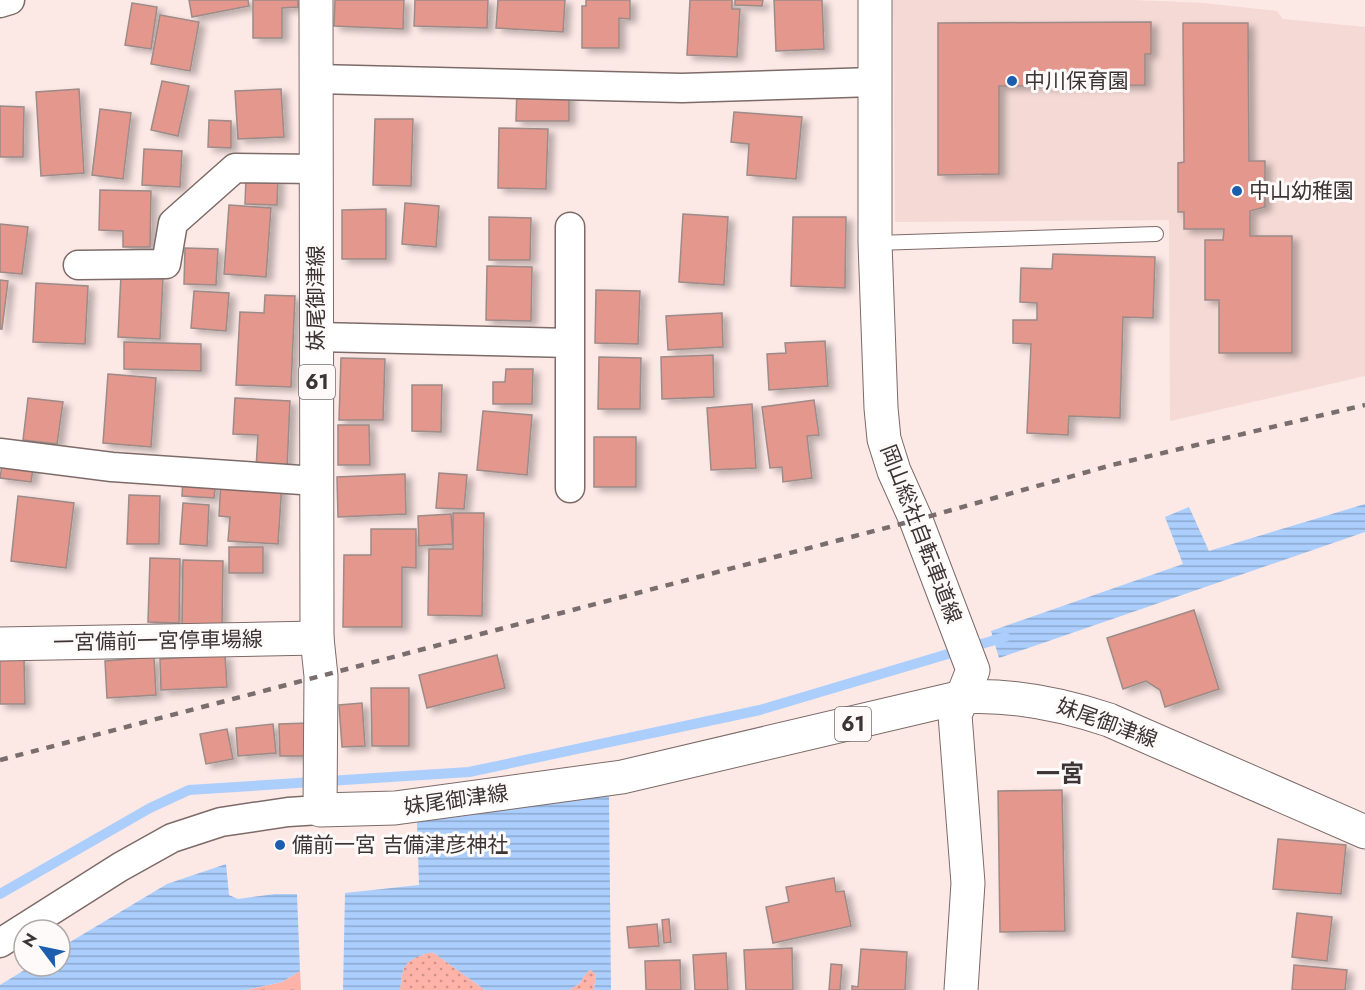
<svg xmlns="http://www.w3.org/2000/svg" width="1365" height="990" viewBox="0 0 1365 990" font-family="Jost,'Noto Sans JP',sans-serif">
	<defs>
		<pattern id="grass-dots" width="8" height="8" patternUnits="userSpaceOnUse" patternTransform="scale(1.5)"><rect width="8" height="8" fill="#feb3a9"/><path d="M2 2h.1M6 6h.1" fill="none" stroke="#cf928a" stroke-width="1.8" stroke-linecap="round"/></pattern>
		<pattern id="forest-crowns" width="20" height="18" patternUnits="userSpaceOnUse" patternTransform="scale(1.5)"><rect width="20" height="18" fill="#feb3a9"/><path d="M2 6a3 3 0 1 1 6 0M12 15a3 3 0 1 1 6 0" fill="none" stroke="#cf928a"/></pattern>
		<pattern id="water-rules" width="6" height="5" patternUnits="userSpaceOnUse" patternTransform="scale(1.5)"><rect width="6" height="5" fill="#abcefd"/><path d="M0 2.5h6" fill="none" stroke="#8ca8ce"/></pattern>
		<filter id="shadow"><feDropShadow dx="6" dy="4" stdDeviation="3" flood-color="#0004"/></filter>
	</defs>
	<rect width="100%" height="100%" fill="#fce8e5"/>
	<path fill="#f4d9d5" d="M893,0H1134L1204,3L1277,11L1283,19L1365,27V376L1170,421L1169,220L895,222Z"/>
	<path fill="url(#grass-dots)" d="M429,952L434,953L485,990H400C404,962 402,963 429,952Z
		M592,970L596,974L594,990H569L579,984L588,971Z"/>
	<path fill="url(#forest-crowns)" d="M300,971L301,990H246L282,982Z"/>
	<path fill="url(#water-rules)" d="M1365,504V532L999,658L991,631L1183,564L1165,517L1189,507L1209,551Z
		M609,794L611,990H594L596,975L591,970L588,971L579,984L569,990H485L434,953C428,952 425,954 420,956C401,963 403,971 400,990H343L345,893L419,885L417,822Z
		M226,864L229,895L238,899L275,894H297L300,971L282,982L246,990H0V985L31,966H60V948L167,884Z"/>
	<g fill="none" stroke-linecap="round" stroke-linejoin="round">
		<path stroke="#abcefd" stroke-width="10" d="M0,894L150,808L189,790L469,772L760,710L1005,637"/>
	</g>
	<path fill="#e4978d" stroke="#9c8b88" stroke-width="1.5" filter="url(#shadow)" d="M189,0H248L249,6L192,17Z
		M253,0H298V7L282,8V38H253Z
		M335,0H404L403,29L334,26Z
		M415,0H488L487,28L414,26Z
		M498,0H565L563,32L496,28Z
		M586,0H630V19L619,18V48H582V6H586Z
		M690,0H732V9H740L737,57L687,55Z
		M735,0H763L762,6L735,5Z
		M774,0H822L824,49L776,51Z
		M132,3L157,7L151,49L125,45Z
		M160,15L199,22L190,71L151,64Z
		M1151,22V54H1145V85L999,86V174L938,175V23Z
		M1183,23H1248L1249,161H1265V207L1250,211V236H1292V353H1219V300H1205V240H1223L1224,229H1184V212H1178V163L1184,162Z
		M162,81L189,86L178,136L151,130Z
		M517,87H569V121H516Z
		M79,89L84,173L41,176L36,92Z
		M281,89L284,137L238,139L235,91Z
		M0,106L24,107L23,157H0Z
		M100,109L131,113L123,179L92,175Z
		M734,112L802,117L796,179L747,175L749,144L731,142Z
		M375,119H413L411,186L373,185Z
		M209,120L231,121V148L208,147Z
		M499,128L548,129L546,189L498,188Z
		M144,149L182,151L180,187L142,185Z
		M246,177H278L277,205L245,204Z
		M100,190L151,191L150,247H123V231L99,230Z
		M405,203L439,206L436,247L402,244Z
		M229,205L271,208L266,277L224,274Z
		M386,209V259H342V210Z
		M683,214L728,217L724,285L679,282Z
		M489,217L531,218L530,260H489Z
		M793,217H846L845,288L791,286Z
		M0,224L28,227L22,274L0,272Z
		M185,248L218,249L216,285L184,284Z
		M1053,254L1155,257L1153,318L1123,317L1120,418L1069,416L1068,435L1027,433L1031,344L1013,343V320H1037V303L1020,302L1021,268L1052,269Z
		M487,266L532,267L531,321L486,320Z
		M121,275L163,277L160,339L118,337Z
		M0,280L8,281L2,329H0Z
		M36,283L88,286L85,344L33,342Z
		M596,290L640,291L638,344L595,343Z
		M194,291L229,293L226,331L191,328Z
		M265,295L295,296L291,387L236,385L240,312L264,313Z
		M722,313L723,347L668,350L666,316Z
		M825,341L828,386L769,390L767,354L786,353L785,343Z
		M124,342L201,344V371L124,369Z
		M713,355L714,397L662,399L661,357Z
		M599,357L641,358L640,409H598Z
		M341,358L385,359L383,420H339Z
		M506,369H533L532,404H493V382H505Z
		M108,374L156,378L151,447L103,443Z
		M412,385H442L441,432L412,431Z
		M28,398L63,402L57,444L23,440Z
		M235,398L290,401L287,469L256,468L258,435L233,434Z
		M814,400L819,435L807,436L812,478L783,482L782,467L770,468L762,407Z
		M752,404L756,468L711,470L707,408Z
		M483,411L532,415L527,475L477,470Z
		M338,425H369L370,465H338Z
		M594,437H636V487H594Z
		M3,457L34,462L31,482L0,478Z
		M439,473L467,475L464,509L436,508Z
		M405,474L406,514L338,517L337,477Z
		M183,477L216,479L214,498L182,496Z
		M221,479L282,483L278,544L228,541L230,517L219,516Z
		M129,495L160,496L159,544H127Z
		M18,496L74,503L66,568L11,561Z
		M183,503L209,505L207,546L180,544Z
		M453,513H484L482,616L428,615L429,549H453Z
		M451,514L453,544L419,546L418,516Z
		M371,529H416V568L402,567V627H343L344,555H371Z
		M229,547H263V573H229Z
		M150,558L180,559L179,623L148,622Z
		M183,560L223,561L222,625L182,624Z
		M1194,610L1219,689L1165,707L1160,690L1146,681L1123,689L1107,638Z
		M225,655L227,687L161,690L160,659Z
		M497,655L505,688L427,708L419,675Z
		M154,657L156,695L107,698L105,661Z
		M24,659L25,704H0V660Z
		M371,688H409V746H372Z
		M362,703L365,746L342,747L339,705Z
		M309,723L310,756H280L279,724Z
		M273,724L276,753L238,756L236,728Z
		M227,729L233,759L206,764L200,734Z
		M1062,790L1065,931L1000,932L998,791Z
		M1278,839L1346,845L1341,894L1273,889Z
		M834,878L836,892L844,891L851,926L773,943L766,907L789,902L786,887Z
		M1297,913L1332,917L1327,961L1292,957Z
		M669,919L671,942L664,943L662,920Z
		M657,924L659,946L629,948L627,927Z
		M792,948L793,990H746L744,950Z
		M861,949L907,952L905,990H852V986L858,987Z
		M726,953L728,990H695L693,955Z
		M680,960L681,990H646L645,961Z
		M831,964L842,965L840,990H829Z
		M1294,965L1347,970L1345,990H1292Z"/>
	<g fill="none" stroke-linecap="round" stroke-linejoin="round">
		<g stroke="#7c6b68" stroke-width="16">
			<path id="lane" d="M875,243L1156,234"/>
		</g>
		<g stroke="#7c6b68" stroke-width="31">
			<path id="street" d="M0,3L10,0
				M316,79L682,88L874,82
				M570,227V488
				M78,265L166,264L173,223L235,168L316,169
				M317,337L570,343
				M0,453L112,467L316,481
				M0,943L120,867L172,838L221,822L288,812L320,810"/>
		</g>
		<g stroke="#7c6b68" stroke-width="35">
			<path id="secondary" d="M875,0V243L881,408L884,439L894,471L916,520L973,670L955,715L968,883L961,990
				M0,644L317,638"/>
		</g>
		<g stroke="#7c6b68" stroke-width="35">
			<path id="primary" d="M316,0L317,638L321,676L320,810L395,808L622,777L962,697C1013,694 1061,704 1109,720L1365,832"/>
		</g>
		<use href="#lane" stroke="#fff" stroke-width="14"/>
		<use href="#street" stroke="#fff" stroke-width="28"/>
		<use href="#secondary" stroke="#fff" stroke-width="33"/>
		<use href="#primary" stroke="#fff" stroke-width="33"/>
		<path stroke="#796e6d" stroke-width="4.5" stroke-dasharray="8 8" stroke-linecap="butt" d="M0,760L916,520L1112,465L1365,405"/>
	</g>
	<g fill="#1b5eae" stroke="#fefaf9" stroke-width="2">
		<circle cx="1012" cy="81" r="6"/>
		<circle cx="1237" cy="191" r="6"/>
		<circle cx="280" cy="845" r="6"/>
	</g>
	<g text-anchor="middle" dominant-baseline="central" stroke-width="6" stroke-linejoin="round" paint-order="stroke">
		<g fill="#fefaf9" stroke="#76706f" stroke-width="1.5">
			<rect x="299" y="365" width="36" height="34" rx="4.5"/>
			<rect x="835" y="707" width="36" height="34" rx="4.5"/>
		</g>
		<g font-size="20" font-weight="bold" fill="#3c3534">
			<text x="317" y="382">61</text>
			<text x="853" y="724">61</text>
		</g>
		<g font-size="21" fill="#3c3534" stroke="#fefaf9" text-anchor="start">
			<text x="1024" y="81">中川保育園</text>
			<text x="1249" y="191">中山幼稚園</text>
			<text x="292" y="845">備前一宮 吉備津彦神社</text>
		</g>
		<g font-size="21" fill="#3c3534" stroke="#fefaf9">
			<text transform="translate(316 298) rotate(-90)">妹尾御津線</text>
			<text transform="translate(921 534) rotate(69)">岡山総社自転車道線</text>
			<text transform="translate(158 641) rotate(-1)">一宮備前一宮停車場線</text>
			<text transform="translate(1107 723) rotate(20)">妹尾御津線</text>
			<text transform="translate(456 800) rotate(-8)">妹尾御津線</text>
		</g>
		<g font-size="24" font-weight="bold" fill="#3c3534" stroke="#fefaf9">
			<text x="1060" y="773">一宮</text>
		</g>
	</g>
	<g transform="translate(42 948) rotate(302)"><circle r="28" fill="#fefaf9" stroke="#b0abaa" stroke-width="1.5"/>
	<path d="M0-4.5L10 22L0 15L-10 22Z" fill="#1b5eae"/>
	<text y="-9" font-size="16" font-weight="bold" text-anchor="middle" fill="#3c3534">N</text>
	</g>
</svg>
